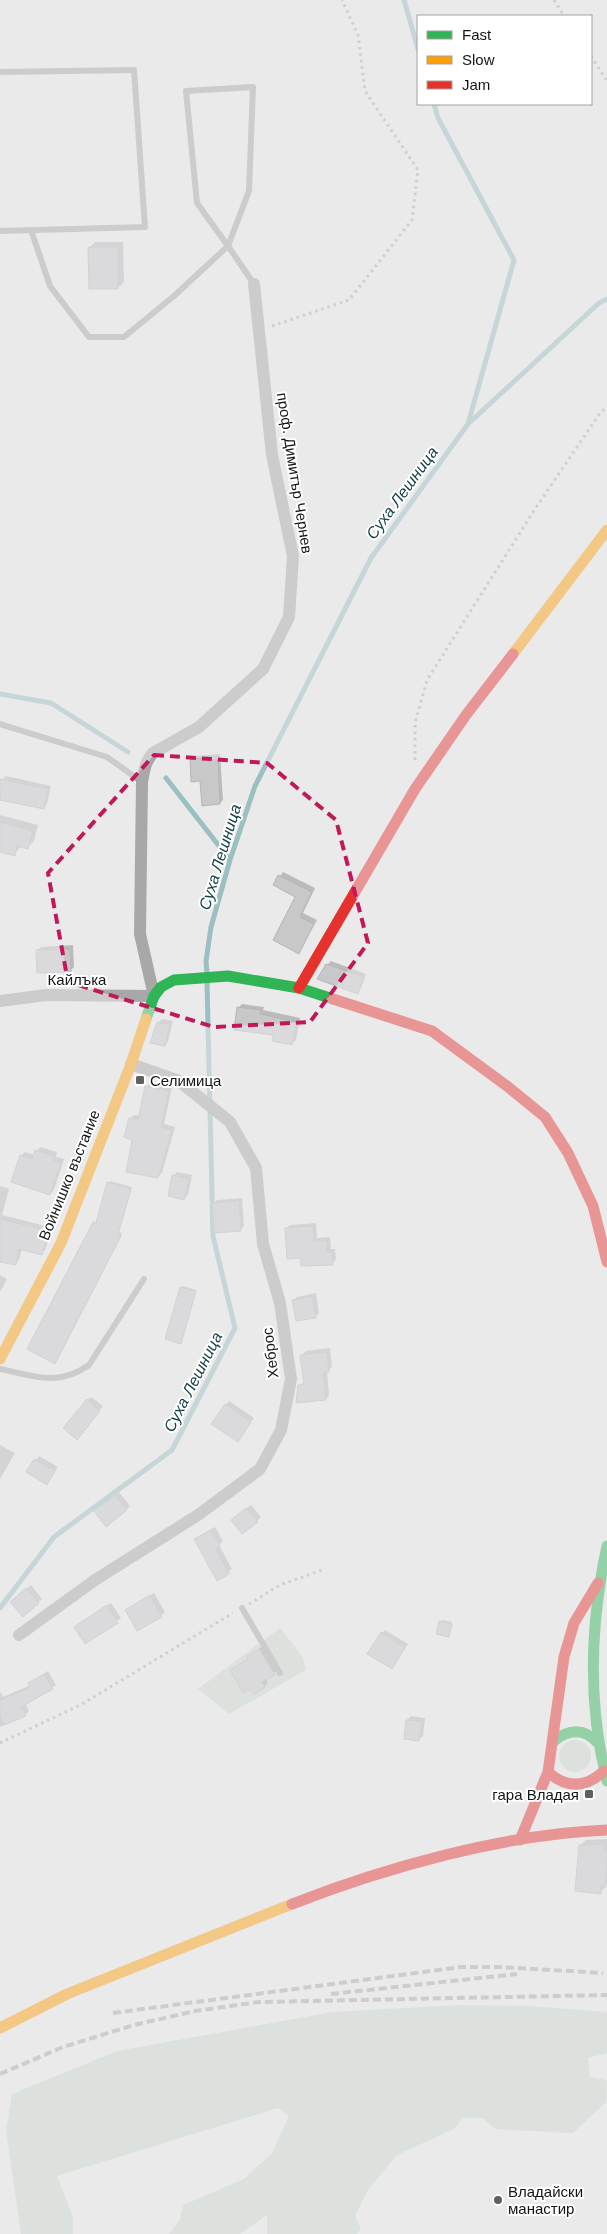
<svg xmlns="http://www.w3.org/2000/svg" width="607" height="2234" viewBox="0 0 607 2234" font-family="Helvetica,sans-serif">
	<rect width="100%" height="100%" fill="#eaeaeb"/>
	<path fill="#ced8ce" d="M280,1628L303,1657L306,1670L229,1714L198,1689Z
		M559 1756a16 16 0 1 1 32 0a16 16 0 1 1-32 0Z
		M458,2005L529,2006L607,2012V2053L588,2058L590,2077L607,2080L606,2102L573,2133L495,2129L483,2118H463L454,2129L397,2155L368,2190L355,2216L361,2229L357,2234H267V2215L240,2234H169L180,2220L183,2205L244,2179L272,2153L289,2116L278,2108L57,2176L73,2217V2234H21L6,2131L12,2094L117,2051L332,2012Z"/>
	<path fill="#0003" d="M95,242H123L124,282L118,288L89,248Z
		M220,754L223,800L220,803L201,780L191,759L194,756Z
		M6,776L51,786L47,804L44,808L0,799L2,780Z
		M0,815L38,825L34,841L28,847L21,846L14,854L0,851Z
		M283,872L315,888L303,913L317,920L299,952L297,896L274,885Z
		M73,945L74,967L71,970L37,951L41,947Z
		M331,961L366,974L361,988L357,992L327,965Z
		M242,1004L264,1007L263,1010L300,1018L296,1040L292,1044L275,1034L238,1008Z
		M162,1019L173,1021L168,1041L165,1045L158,1023Z
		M150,1083L172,1087L164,1124L175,1127L162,1173L158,1177L134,1139L130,1119L134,1115L140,1116L146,1087Z
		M40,1147L57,1152L56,1157L64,1159L54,1190L50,1194L21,1156L25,1152L35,1155Z
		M177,1172L192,1175L188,1195L184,1198L173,1176Z
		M110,1181L132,1187L119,1232L122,1234L57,1360L29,1349L94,1222L98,1221Z
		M0,1186L9,1189L2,1215L53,1228L45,1250L42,1253L22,1249L19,1260L15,1264L0,1260Z
		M242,1198L244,1226L240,1230L214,1204L217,1200Z
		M316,1223L317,1238L330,1237L331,1249H335L336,1260L332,1263L301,1257L286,1229L290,1225Z
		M0,1275L7,1279L0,1292Z
		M183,1286L196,1290L182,1341L181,1287Z
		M316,1293L319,1313L316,1316L293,1301L297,1297Z
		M330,1348L332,1367L327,1372L329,1395L326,1399L299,1386L305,1381L302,1355L306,1351Z
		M91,1397L103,1406L80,1434L87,1400Z
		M229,1401L254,1418L241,1436L226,1405Z
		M0,1445L15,1453L0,1479Z
		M39,1456L58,1467L50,1479L27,1472Z
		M119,1492L130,1506L126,1510L99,1508Z
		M251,1505L261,1517L257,1521L236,1516Z
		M215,1527L223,1541L219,1545L232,1569L218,1579L195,1539Z
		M31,1585L42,1599L38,1602L15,1598Z
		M154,1593L165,1612L161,1616L126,1610Z
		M111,1603L121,1618L86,1642L79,1624Z
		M442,1620L452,1622L449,1636L440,1622Z
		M385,1630L408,1644L392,1667L382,1633Z
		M263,1646L278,1670L266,1678L268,1683L265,1686L254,1693L251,1687L231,1671L249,1658L248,1657L252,1653Z
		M48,1671L56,1685L25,1703L29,1711L25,1715L0,1727V1691L3,1697L31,1685L30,1683L33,1680Z
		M411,1716L425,1718L423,1736L419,1739L407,1720Z
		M607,1839V1883L606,1887L600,1892L580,1846L586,1840Z"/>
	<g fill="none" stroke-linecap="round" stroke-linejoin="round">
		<path stroke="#9cbfc2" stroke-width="5" d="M404,0L418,49
			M468,424L599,303L607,299
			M0,694L51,703L128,752
			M166,778L230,860
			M207,974L206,961L211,927L230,860L255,786L371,558L468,424L514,260L438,118L434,104
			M0,1608L54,1537L172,1450L235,1328L213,1236L207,982"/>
	</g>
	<path fill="#c8c8c9" stroke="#b6b6b7" d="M88,247H118V289H89Z
		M218,757L220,804L202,806L200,781L191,782L190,759Z
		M0,779L48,789L44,809L0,800Z
		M0,822L33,831L28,849L17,846L15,856L0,852Z
		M278,875L312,892L300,917L314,924L299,954L273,940L295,897L273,885Z
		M70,949L71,972L37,973L36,950Z
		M326,964L364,977L358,994L317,979Z
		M237,1007L261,1010L260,1014L297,1022L292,1045L272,1041L273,1035L234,1030Z
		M157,1022L170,1025L165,1046L150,1043Z
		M145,1086L169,1091L161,1127L172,1130L158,1178L126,1172L132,1140L124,1137L129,1118L138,1120Z
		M35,1150L54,1156L53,1160L61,1163L50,1195L11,1182L20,1155L32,1159Z
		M172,1175L189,1179L184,1200L168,1196Z
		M107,1182L131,1189L118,1234L121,1236L55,1364L27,1349L93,1222L96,1223Z
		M239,1201L241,1231L214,1233L212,1203Z
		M0,1219L50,1231L42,1255L19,1249L16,1265L0,1262Z
		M313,1226L314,1241L327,1240V1252H332L333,1265L301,1266L300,1258L287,1259L285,1228Z
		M180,1287L196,1291L181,1344L165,1339Z
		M312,1296L316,1318L296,1321L292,1300Z
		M327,1352L329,1372L323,1373L326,1400L296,1403L298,1385L304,1384L300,1355Z
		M87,1399L100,1411L77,1440L63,1428Z
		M225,1404L251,1422L238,1442L211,1424Z
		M34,1459L55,1471L47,1485L26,1472Z
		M115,1495L127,1510L106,1527L94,1511Z
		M246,1508L258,1522L242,1534L231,1520Z
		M211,1530L220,1546L216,1549L229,1574L217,1581L194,1539Z
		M26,1588L39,1603L23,1617L10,1602Z
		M150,1595L162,1617L137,1631L125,1610Z
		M107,1605L118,1623L85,1644L74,1627Z
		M439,1621L452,1624L449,1637L436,1634Z
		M381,1632L405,1648L392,1669L367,1654Z
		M259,1649L275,1675L262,1682L265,1687L254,1694L251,1689L243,1693L230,1670L248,1659L247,1656Z
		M44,1674L53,1689L21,1707L26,1716L4,1725L0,1716V1700L30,1687L28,1683Z
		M406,1720L422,1721L419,1741L404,1739Z
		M604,1844V1850L607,1851V1864L605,1886H601V1894L575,1891L579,1845Z"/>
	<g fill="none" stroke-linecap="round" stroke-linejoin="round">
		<path stroke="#b0b0b0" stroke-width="3" stroke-dasharray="2.5 4" stroke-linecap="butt" d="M554,0L564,16
			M591,56L607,81
			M272,326L349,300L412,220L418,170L365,91L358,35L342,0
			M415,760V723L427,680L535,509L600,413L607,407
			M249,1604L280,1585L322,1570
			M0,1743L82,1704L233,1613"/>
		<path stroke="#a8a8a8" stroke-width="6" d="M0,72L134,70L145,227L0,231
			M31,230L50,286L89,337H124L174,296L228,246L197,203L186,91L253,87L249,191L228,246L254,284
			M0,724L107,757L142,782
			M0,1369C34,1376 58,1387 89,1365L144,1279
			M242,1608L280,1673"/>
		<path stroke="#a8a8a8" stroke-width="12" d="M0,1001L46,995L154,996L140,934L142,782C144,771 145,762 153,753L199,727L263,669L289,617L293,556L272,455L254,284
			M19,1635L95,1580L198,1515L260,1469L281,1430L291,1379L280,1303L263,1244L256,1168L230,1122L179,1081L131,1064"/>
		<path stroke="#30b455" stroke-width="11" d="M146,1019L154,996L161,987L174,980L228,976L299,988L333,999
			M607,1546C590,1625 587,1702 607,1781
			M554,1741C568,1729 584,1728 597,1742"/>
		<path stroke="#ff9f0a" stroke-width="11" d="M513,654L607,530
			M0,1359L61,1243L131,1064L146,1019
			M0,2028L67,1994L292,1904"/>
		<path stroke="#e5322d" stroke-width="11" d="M299,988L415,789L466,715L513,654
			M333,999L432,1031L507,1086L545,1117L568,1153L593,1206L607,1262
			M548,1772C567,1789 586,1788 604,1771
			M520,1840L548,1772L564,1657L574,1623L598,1583
			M292,1904C387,1867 505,1834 607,1830"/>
		<path stroke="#ababab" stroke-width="4" stroke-dasharray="8 4" stroke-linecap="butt" d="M331,1994L517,1974
			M113,2013L461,1967H499L603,1973
			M0,2074L63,2047L134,2025L195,2011L259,2002L607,1995"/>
	</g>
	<path d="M0 0H607V2234H0ZM154,755L267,763L336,820L368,943L310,1022L214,1027L68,982L48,873Z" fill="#eaeaeb" fill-opacity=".55" fill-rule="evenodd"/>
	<path fill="none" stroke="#c2185b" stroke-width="4" stroke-dasharray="10 6" stroke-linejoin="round" d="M154,755L267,763L336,820L368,943L310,1022L214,1027L68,982L48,873Z"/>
	<g fill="#5f6060" stroke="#fff" stroke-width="2">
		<rect x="135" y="1075" width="10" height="10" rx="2.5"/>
		<rect x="584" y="1789" width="10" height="10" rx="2.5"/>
		<circle cx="498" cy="2200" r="5"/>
	</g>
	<g text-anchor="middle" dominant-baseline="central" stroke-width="4" stroke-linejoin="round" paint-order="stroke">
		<g font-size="15" fill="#141515" stroke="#fff">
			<text transform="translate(295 473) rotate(81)">проф. Димитър Чернев</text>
			<text x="77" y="979">Кайлъка</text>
			<text transform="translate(69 1175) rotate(-68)">Войнишко въстание</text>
			<text transform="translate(270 1353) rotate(-97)">Хеброс</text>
		</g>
		<g font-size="15" fill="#141515" stroke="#fff" text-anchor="start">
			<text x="150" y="1080">Селимица</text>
			<text x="579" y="1794" text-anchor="end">гара Владая</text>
			<text x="508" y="2191">Владайски<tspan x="508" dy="17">манастир</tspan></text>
		</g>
		<g font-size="16" font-style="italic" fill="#144347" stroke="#fff">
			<text transform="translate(402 493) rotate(-54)">Суха Лешница</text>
			<text transform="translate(220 857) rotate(-73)">Суха Лешница</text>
			<text transform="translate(193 1382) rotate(-63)">Суха Лешница</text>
		</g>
	</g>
	<rect x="417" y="15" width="175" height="90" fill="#ffffff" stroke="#a1a1a1"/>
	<rect x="427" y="31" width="25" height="8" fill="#30b455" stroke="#a1a1a1"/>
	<text x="462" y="40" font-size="15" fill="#141515">Fast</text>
	<rect x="427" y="56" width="25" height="8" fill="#ff9f0a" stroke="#a1a1a1"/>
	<text x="462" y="65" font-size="15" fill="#141515">Slow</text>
	<rect x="427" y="81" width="25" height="8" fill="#e5322d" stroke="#a1a1a1"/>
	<text x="462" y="90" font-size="15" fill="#141515">Jam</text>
</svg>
